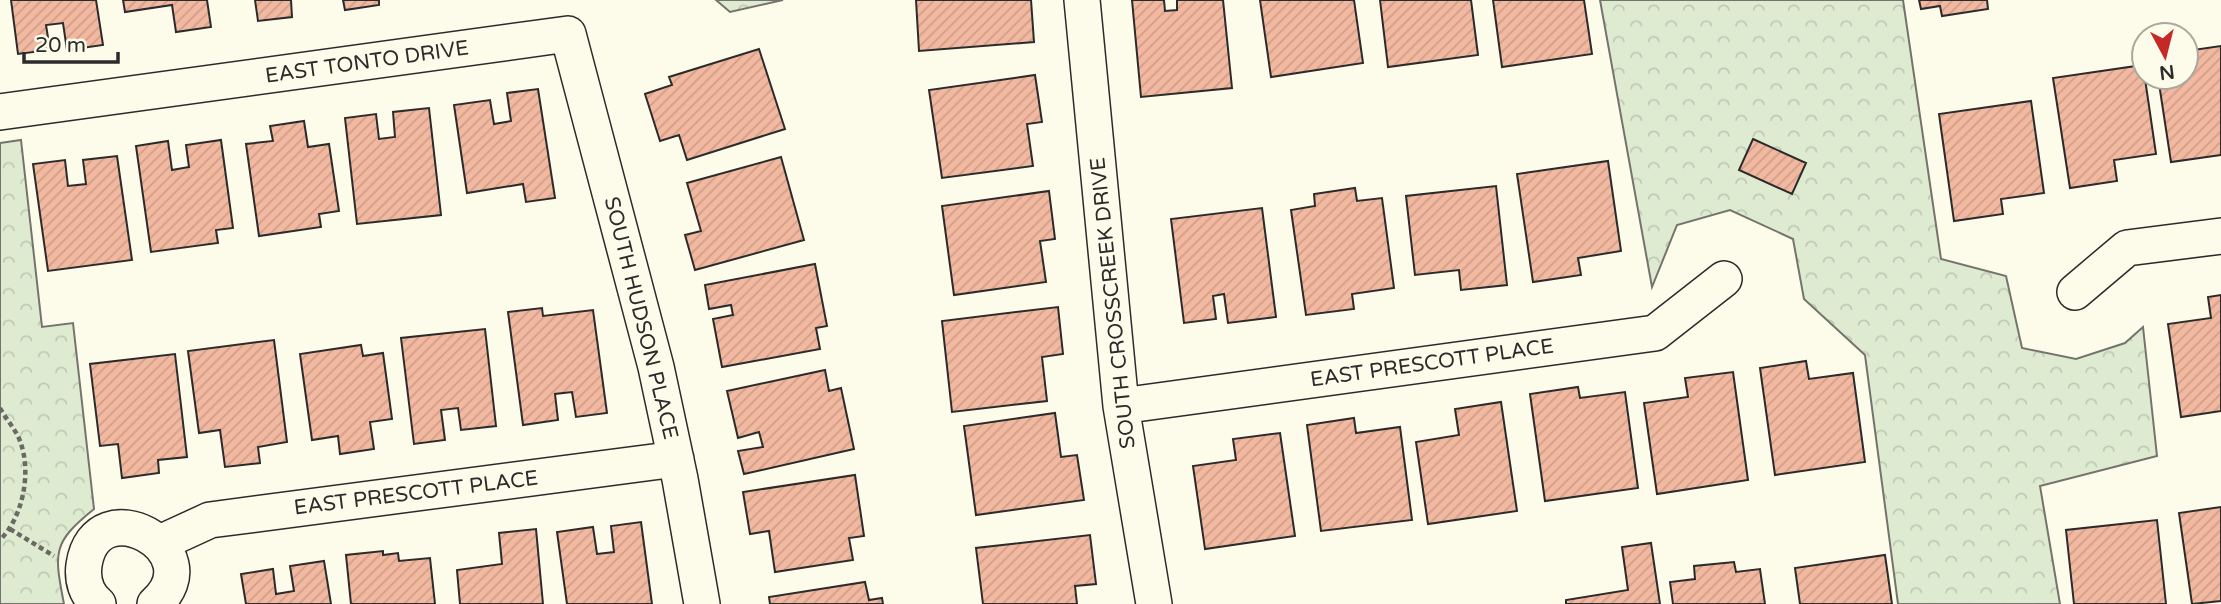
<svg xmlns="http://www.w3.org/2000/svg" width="2221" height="604" viewBox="0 0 2221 604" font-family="'Varela Round',sans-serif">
	<defs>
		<pattern id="park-crowns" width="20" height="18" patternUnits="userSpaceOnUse" patternTransform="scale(1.75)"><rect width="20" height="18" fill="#deebd1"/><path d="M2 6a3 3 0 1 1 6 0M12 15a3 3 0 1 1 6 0" fill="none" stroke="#bfcab4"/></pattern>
		<pattern id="building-hatch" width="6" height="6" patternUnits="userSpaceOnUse" patternTransform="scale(1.75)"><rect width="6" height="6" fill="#f2b8a0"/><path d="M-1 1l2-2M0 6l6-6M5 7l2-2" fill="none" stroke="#d09e8a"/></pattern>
	</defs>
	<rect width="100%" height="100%" fill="#fdfbea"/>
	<path fill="url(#park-crowns)" stroke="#74746e" stroke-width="2" d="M716,0H783L730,12Z
		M1600,0H1903L1941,259L2006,276L2022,348L2076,359L2125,343L2143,327L2157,456L2040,486L2060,604H1898L1865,355L1804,299L1793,239L1730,210L1677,225L1652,287Z
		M21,140L42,327L73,323L94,509C52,543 54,552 64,604H0V143Z"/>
	<path fill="url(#building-hatch)" stroke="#2b2b2b" stroke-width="2" d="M11,0H96L103,45L67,50L63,23L46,25L50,50L18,54Z
		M123,0H207L211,27L176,32L172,5L125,12Z
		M255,0H291L292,17L258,21Z
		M343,0H379V5L345,10Z
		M916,0H1031L1034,42L919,51Z
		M1132,0H1164L1165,11L1177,10V0H1223L1232,88L1141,97Z
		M1260,0H1354L1363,63L1271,77Z
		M1380,0H1471L1478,55L1388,67Z
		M1493,0H1584L1592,54L1502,67Z
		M1919,0H1987L1988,9L1942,16L1940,6L1921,9Z
		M2221,46V155L2171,162L2158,77H2186V51Z
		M759,49L785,129L687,160L679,135L660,141L645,94L672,85L669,77Z
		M2143,65L2156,154L2114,160L2117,181L2070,188L2053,78Z
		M1035,75L1042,122L1027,124L1033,166L942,178L929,90Z
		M538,89L555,198L526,202L523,184L467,193L454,105L490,100L494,124L511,121L507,93Z
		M2031,101L2044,193L2001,199L2003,214L1954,221L1939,114Z
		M429,108L441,215L357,224L345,118L376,114L379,139L395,137L393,112Z
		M304,121L308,147L329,144L339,211L319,214L321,227L259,236L246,144L273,141L270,126Z
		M1753,139L1806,163L1792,194L1739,170Z
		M221,140L233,228L216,230L218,243L151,252L136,146L168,141L172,170L189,167L186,145Z
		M117,156L132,260L48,271L33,164L65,160L68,186L86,184L83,160Z
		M781,157L804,240L695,270L685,235L701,231L687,183Z
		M1608,161L1621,251L1578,258L1581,275L1533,282L1517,174Z
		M1496,186L1507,285L1461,290L1459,270L1415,275L1406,196Z
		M1355,188L1357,201L1382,198L1394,288L1352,294L1354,309L1306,315L1291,210L1315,206L1314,194Z
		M1049,191L1055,239L1040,241L1046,282L954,295L942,206Z
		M1262,208L1276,317L1228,323L1224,294L1213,296L1216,319L1184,323L1171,219Z
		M815,264L827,326L816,328L820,349L722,367L713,319L733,315L731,305L709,309L705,285Z
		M2221,295V411L2181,417L2168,324L2211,318L2208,297Z
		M1058,307L1063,354L1042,357L1047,401L952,412L942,321Z
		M542,308L543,316L593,310L607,413L576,417L572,392L555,394L558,420L523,425L508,312Z
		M485,329L496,426L461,430L458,408L441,410L445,440L414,444L401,338Z
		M274,340L287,442L258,447L260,463L225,467L220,430L199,433L188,351Z
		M361,345L363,356L383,353L392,419L370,422L374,449L340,454L338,436L312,440L300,354Z
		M175,354L187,457L158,460L159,473L122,478L118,444L100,446L90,364Z
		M1806,361L1809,379L1853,373L1865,462L1775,475L1760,368Z
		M825,370L829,391L841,388L854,449L744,474L738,451L763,447L759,432L738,438L727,391Z
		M1733,372L1748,480L1657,494L1644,403L1688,397L1685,378Z
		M1578,387L1580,398L1625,392L1638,488L1545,501L1530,394Z
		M1501,402L1517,511L1428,524L1416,442L1459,435L1455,409Z
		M1055,413L1061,457L1077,455L1084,500L976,515L964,426Z
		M1354,418L1356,433L1400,427L1412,520L1321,531L1307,425Z
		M1280,433L1295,536L1205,549L1193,466L1236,460L1233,439Z
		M855,475L864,536L849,538L853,560L775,572L769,531L750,534L743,492Z
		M2221,507V601L2192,604L2179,513Z
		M2157,520L2166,604H2074L2066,530Z
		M641,522L652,604H567L557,532L593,527L597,554L614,552L611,526Z
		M536,529L543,604H460L457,570L502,564L499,533Z
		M1090,535L1096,584L1075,586L1077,604H983L976,548Z
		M1651,543L1660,604H1566V600L1628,590L1622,547Z
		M383,551V555L398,553L399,561L430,558L435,604H351L346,555Z
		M1885,555L1892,604H1800L1795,568Z
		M324,561L331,604H246L241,574L273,569L276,594L294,591L290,566Z
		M1734,562L1736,572L1760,569L1765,604H1673L1670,582L1695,579L1694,566Z
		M865,582L869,600L882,598L883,604H770L769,597Z"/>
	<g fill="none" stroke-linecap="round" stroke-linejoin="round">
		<g stroke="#2b2b2b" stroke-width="38">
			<path id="minor" d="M1082,0L1121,406L1154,604
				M0,112L568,34L656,367L680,479L702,604
				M2075,292L2127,248L2221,236
				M1121,406L1655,333L1724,279
				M160,543L210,520L676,459
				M98,604C86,594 82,580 84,565C96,485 215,551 155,604"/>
		</g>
		<path stroke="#6a6964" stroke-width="4.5" stroke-dasharray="5 3.5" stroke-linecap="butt" d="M0,408C6,419 16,430 20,441C32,472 23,517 0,540
			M10,529L54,556"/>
		<use href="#minor" stroke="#fdfbea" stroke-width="35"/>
	</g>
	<g text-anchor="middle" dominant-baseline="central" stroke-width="5" stroke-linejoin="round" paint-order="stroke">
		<g font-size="21" fill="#2b2b2b" stroke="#fdfbea">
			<text transform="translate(367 62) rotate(-8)">EAST TONTO DRIVE</text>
			<text transform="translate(1113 303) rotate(-96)">SOUTH CROSSCREEK DRIVE</text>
			<text transform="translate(641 318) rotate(76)">SOUTH HUDSON PLACE</text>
			<text transform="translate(1432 363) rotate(-8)">EAST PRESCOTT PLACE</text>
			<text transform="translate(416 493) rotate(-7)">EAST PRESCOTT PLACE</text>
		</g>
	</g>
	<g transform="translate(2165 56) rotate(173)"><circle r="33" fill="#fdfbea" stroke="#a9a89e" stroke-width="2"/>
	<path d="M0-5L12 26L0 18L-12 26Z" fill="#c62828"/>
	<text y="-10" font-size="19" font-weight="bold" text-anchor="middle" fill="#2b2b2b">N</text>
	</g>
	<path d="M24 52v10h94v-10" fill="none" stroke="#2b2b2b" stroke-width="3.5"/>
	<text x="35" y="52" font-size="21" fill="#2b2b2b" stroke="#fdfbea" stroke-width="5" paint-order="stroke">20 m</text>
</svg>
